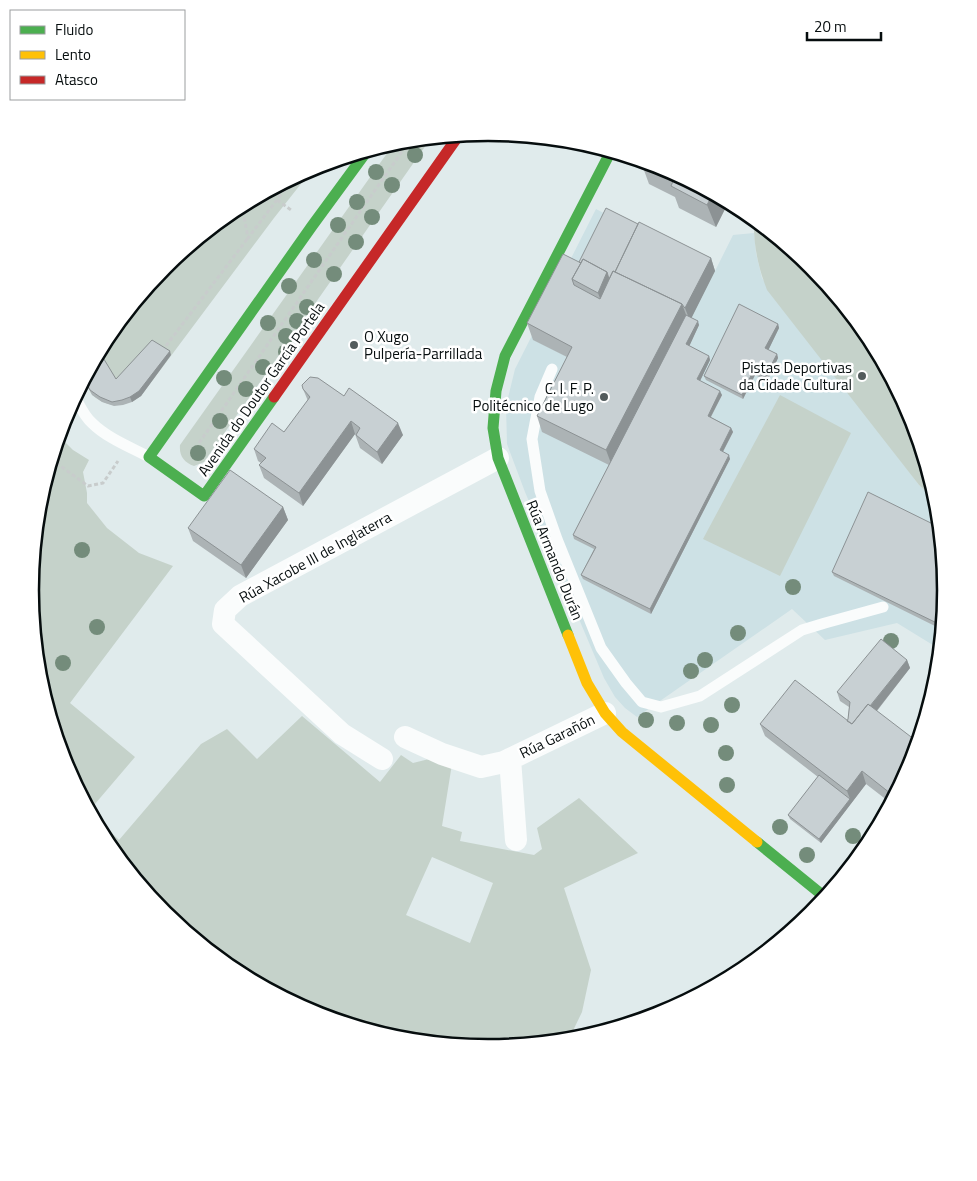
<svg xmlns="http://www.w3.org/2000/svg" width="977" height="1181" viewBox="0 0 977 1181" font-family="'Titillium Web',sans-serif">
	<rect width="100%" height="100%" fill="#e0ebec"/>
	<path fill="#cde1e5" d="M596,209L715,271L733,235L754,233L756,253L762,278L919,485L938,503L947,591L941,650L897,623L825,640L792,609L637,717L625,708L615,697L604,678L525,492L507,444L506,406L515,369Z"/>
	<path fill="#c5d2ca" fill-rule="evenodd" d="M431,138L204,462L194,466C184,462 179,456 180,445L395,142Z
		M315,166L274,218L141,396C128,404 115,409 101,401C97,399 93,396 91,393C88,389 87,383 84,379L107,336L164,266L234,209Z
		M754,218L813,266L870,336L912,415L938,503L919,485L767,290C758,267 753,244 754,218Z
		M780,395L851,433L780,576L703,539Z
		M59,436L73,450L89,460L83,472L87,493V503L107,528L139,553L173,566L70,703L135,757L89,811L119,840L201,744L227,729L257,759L302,716L380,782L401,755L413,763L433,758L452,764L442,826L462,832L460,841L534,855L542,849L537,828L579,798L638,853L564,888L591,970L582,1012L568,1041L488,1049L399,1040L313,1014L234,972L164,914L107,845L65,766L39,680L30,590L39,501ZM432,857L493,883L470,943L406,915Z"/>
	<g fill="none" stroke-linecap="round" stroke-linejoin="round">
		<path stroke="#c8cccc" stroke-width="3" stroke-dasharray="4 2.5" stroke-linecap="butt" d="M277,200L291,210
			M238,207L243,211L248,238L295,176
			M243,211L252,200
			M162,351L248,238
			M199,443L410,140
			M51,459L88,486L103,483L118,461"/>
		<path stroke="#fafcfc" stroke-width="11" d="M552,369L540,397L532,439L540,491L557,539L601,648L626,683L642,702L661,707L700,696L802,630L825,623L883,607
			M75,397C80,406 84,416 92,423C107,438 130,447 149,457"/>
		<path stroke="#fafcfc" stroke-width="22" d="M405,737L442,754L481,767L504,762L605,713
			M382,759L342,734L223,624L225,610L240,596L253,589L498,458
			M510,759L516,840"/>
		<path stroke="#4caf50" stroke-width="11" d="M274,397L204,496L149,457L312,226L367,151
			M568,635L498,458L493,428L496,391L505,356L611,151
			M757,842L826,898"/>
		<path stroke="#ffc107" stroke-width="11" d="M568,635L587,683L605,713L622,732L757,842"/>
		<path stroke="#c62828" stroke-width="11" d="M274,397L459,135"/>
	</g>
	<g fill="#748c7b">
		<circle cx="415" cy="155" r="8"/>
		<circle cx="376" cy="172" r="8"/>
		<circle cx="392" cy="185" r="8"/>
		<circle cx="357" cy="202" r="8"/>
		<circle cx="372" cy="217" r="8"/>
		<circle cx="338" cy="225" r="8"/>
		<circle cx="356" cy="242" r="8"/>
		<circle cx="314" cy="260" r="8"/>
		<circle cx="334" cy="274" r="8"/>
		<circle cx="289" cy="286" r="8"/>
		<circle cx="307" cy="307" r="8"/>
		<circle cx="297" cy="321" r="8"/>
		<circle cx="268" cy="323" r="8"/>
		<circle cx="286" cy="336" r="8"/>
		<circle cx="286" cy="352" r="8"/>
		<circle cx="263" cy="367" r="8"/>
		<circle cx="224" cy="378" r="8"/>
		<circle cx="246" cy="389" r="8"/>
		<circle cx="220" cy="421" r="8"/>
		<circle cx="198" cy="453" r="8"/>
		<circle cx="82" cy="550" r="8"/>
		<circle cx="793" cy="587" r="8"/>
		<circle cx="97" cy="627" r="8"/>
		<circle cx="738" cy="633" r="8"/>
		<circle cx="891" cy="641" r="8"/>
		<circle cx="705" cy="660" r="8"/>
		<circle cx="63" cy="663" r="8"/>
		<circle cx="691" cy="671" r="8"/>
		<circle cx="732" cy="705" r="8"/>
		<circle cx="646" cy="720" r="8"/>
		<circle cx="677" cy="723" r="8"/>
		<circle cx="711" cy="725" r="8"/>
		<circle cx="726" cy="753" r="8"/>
		<circle cx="727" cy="785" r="8"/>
		<circle cx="780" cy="827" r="8"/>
		<circle cx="853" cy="836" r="8"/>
		<circle cx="807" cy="855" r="8"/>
	</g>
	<path fill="#acb3b5" d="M641,162L664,167L724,199V200L726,207L716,227L679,208L675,197L649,184Z
		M638,224L711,258L715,271L691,318L699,325L689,346L709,356L710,360L700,381L722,395L711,417L731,428L733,432L723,452L730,459L651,614L583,579L581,575L594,549L574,539L573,535L609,465L542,432L537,416L567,357L533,340L527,323L579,262Z
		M778,324L779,328L768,350L777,354L778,358L767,381L755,375L743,399L706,380L704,376Z
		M99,351L116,379L171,355L141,396L132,402L123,405L114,406L102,402L92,395L84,379Z
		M303,389L403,435L382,464L360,448L355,434L303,506L264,478L259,465L261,463L258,461L254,449L284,432L308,401Z
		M283,507L288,520L246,578L193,541L188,528Z
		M832,572L947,591L943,630L834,576Z
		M907,660L910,668L877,711L912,766L892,804L866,784L821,843L790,819L788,815L818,777L765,736L760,724L847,721L848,719L849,707L840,701L837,692Z"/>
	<path fill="#8c9294" d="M713,193L724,199V200L726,207L716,227L707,205Z
		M711,258L715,271L690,321L685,308Z
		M607,272L612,286L606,315L598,293Z
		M682,304L688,320L612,466L606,450Z
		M698,321L699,325L688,349L686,344Z
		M778,324L779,328L767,353L765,348Z
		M170,351L171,355L141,396L132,402L130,397Z
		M777,354L778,358L767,381L765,377Z
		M709,356L710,360L699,383L697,379Z
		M753,371L755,375L743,399L742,395Z
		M720,391L722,395L709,420L708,416Z
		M351,421L355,434L303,506L299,493Z
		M398,423L403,435L382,464L377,452Z
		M731,428L733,432L721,455L720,450Z
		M729,455L730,459L651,614L650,609Z
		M283,507L288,520L246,578L241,565Z
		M907,660L910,668L856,737L853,728Z
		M862,771L866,784L821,843L819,839L850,799L847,791Z"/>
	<path fill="#c8d0d3" stroke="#8c9294" d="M641,160L664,167L713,193L707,205L671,186L674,179L641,162Z
		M606,208L638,224L615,272L613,271L609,279L607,272L583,259L581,263L579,262Z
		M639,222L711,258L685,308L684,307L682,304L615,272Z
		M563,254L581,263L572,279L574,285L600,299L613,271L682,304L606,450L537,416L572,347L527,323Z
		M583,259L607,272L598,293L572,279Z
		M739,304L778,324L765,348L777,354L765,377L753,371L742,395L704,376Z
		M686,315L698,321L686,344L709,356L697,379L720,391L708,416L731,428L720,450L729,455L650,609L581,575L596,547L573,535Z
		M152,340L170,351L139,391L130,397L122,400L112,402L100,397L90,390L84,379L99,351L116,379Z
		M310,377L318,378L344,396L349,388L398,423L377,452L356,435L360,428L351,421L299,493L259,465L266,458L254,449L272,423L284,432L310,397L303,389L302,385Z
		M230,470L283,507L241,565L188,528Z
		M868,492L941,528L947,591L943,626L832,572Z
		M881,639L907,660L870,706L868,704L852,724L847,721L848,719L850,702L837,692Z
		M795,680L852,724L868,704L919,743L912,766L895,797L862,771L847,791L760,724Z
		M819,775L850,799L819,839L788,815Z"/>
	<g fill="#525b5c" stroke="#fff" stroke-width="2">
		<circle cx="354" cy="345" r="5"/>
		<circle cx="862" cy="376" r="5"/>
		<circle cx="604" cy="397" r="5"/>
	</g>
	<g text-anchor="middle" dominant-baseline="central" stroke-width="5" stroke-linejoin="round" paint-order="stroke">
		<g font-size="15" fill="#060d0e" stroke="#fff" text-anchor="end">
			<text x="364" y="336" text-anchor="start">O Xugo<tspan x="364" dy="17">Pulpería-Parrillada</tspan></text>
			<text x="852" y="367">Pistas Deportivas<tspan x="852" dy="17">da Cidade Cultural</tspan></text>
			<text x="594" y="388">C. I. F. P.<tspan x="594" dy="17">Politécnico de Lugo</tspan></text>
		</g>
		<g font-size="15" fill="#060d0e" stroke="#fff">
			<text transform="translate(261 389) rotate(-55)">Avenida do Doutor García Portela</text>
			<text transform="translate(315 557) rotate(-29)">Rúa Xacobe III de Inglaterra</text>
			<text transform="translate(555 560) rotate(68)">Rúa Armando Durán</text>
			<text transform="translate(557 736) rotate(-26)">Rúa Garañón</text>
		</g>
	</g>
	<path d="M0 0H977V1181H0ZM39 590a449 449 0 1 1 898 0a449 449 0 1 1-898 0Z" fill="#fff" fill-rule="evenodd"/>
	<path fill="none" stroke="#060d0e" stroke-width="2.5" d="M39 590a449 449 0 1 1 898 0a449 449 0 1 1-898 0Z"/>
	<rect x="10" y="10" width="175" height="90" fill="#ffffff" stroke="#9b9e9f"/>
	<rect x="20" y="26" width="25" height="8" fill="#4caf50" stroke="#9b9e9f"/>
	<text x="55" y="35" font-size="15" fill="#060d0e">Fluido</text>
	<rect x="20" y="51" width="25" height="8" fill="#ffc107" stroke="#9b9e9f"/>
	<text x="55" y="60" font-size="15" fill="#060d0e">Lento</text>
	<rect x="20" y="76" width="25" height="8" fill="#c62828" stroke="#9b9e9f"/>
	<text x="55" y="85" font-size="15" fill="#060d0e">Atasco</text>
	<path d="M807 32v8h74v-8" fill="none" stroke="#060d0e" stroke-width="2.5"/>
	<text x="814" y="32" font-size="15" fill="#060d0e" stroke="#ffffff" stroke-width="4" paint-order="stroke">20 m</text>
</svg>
